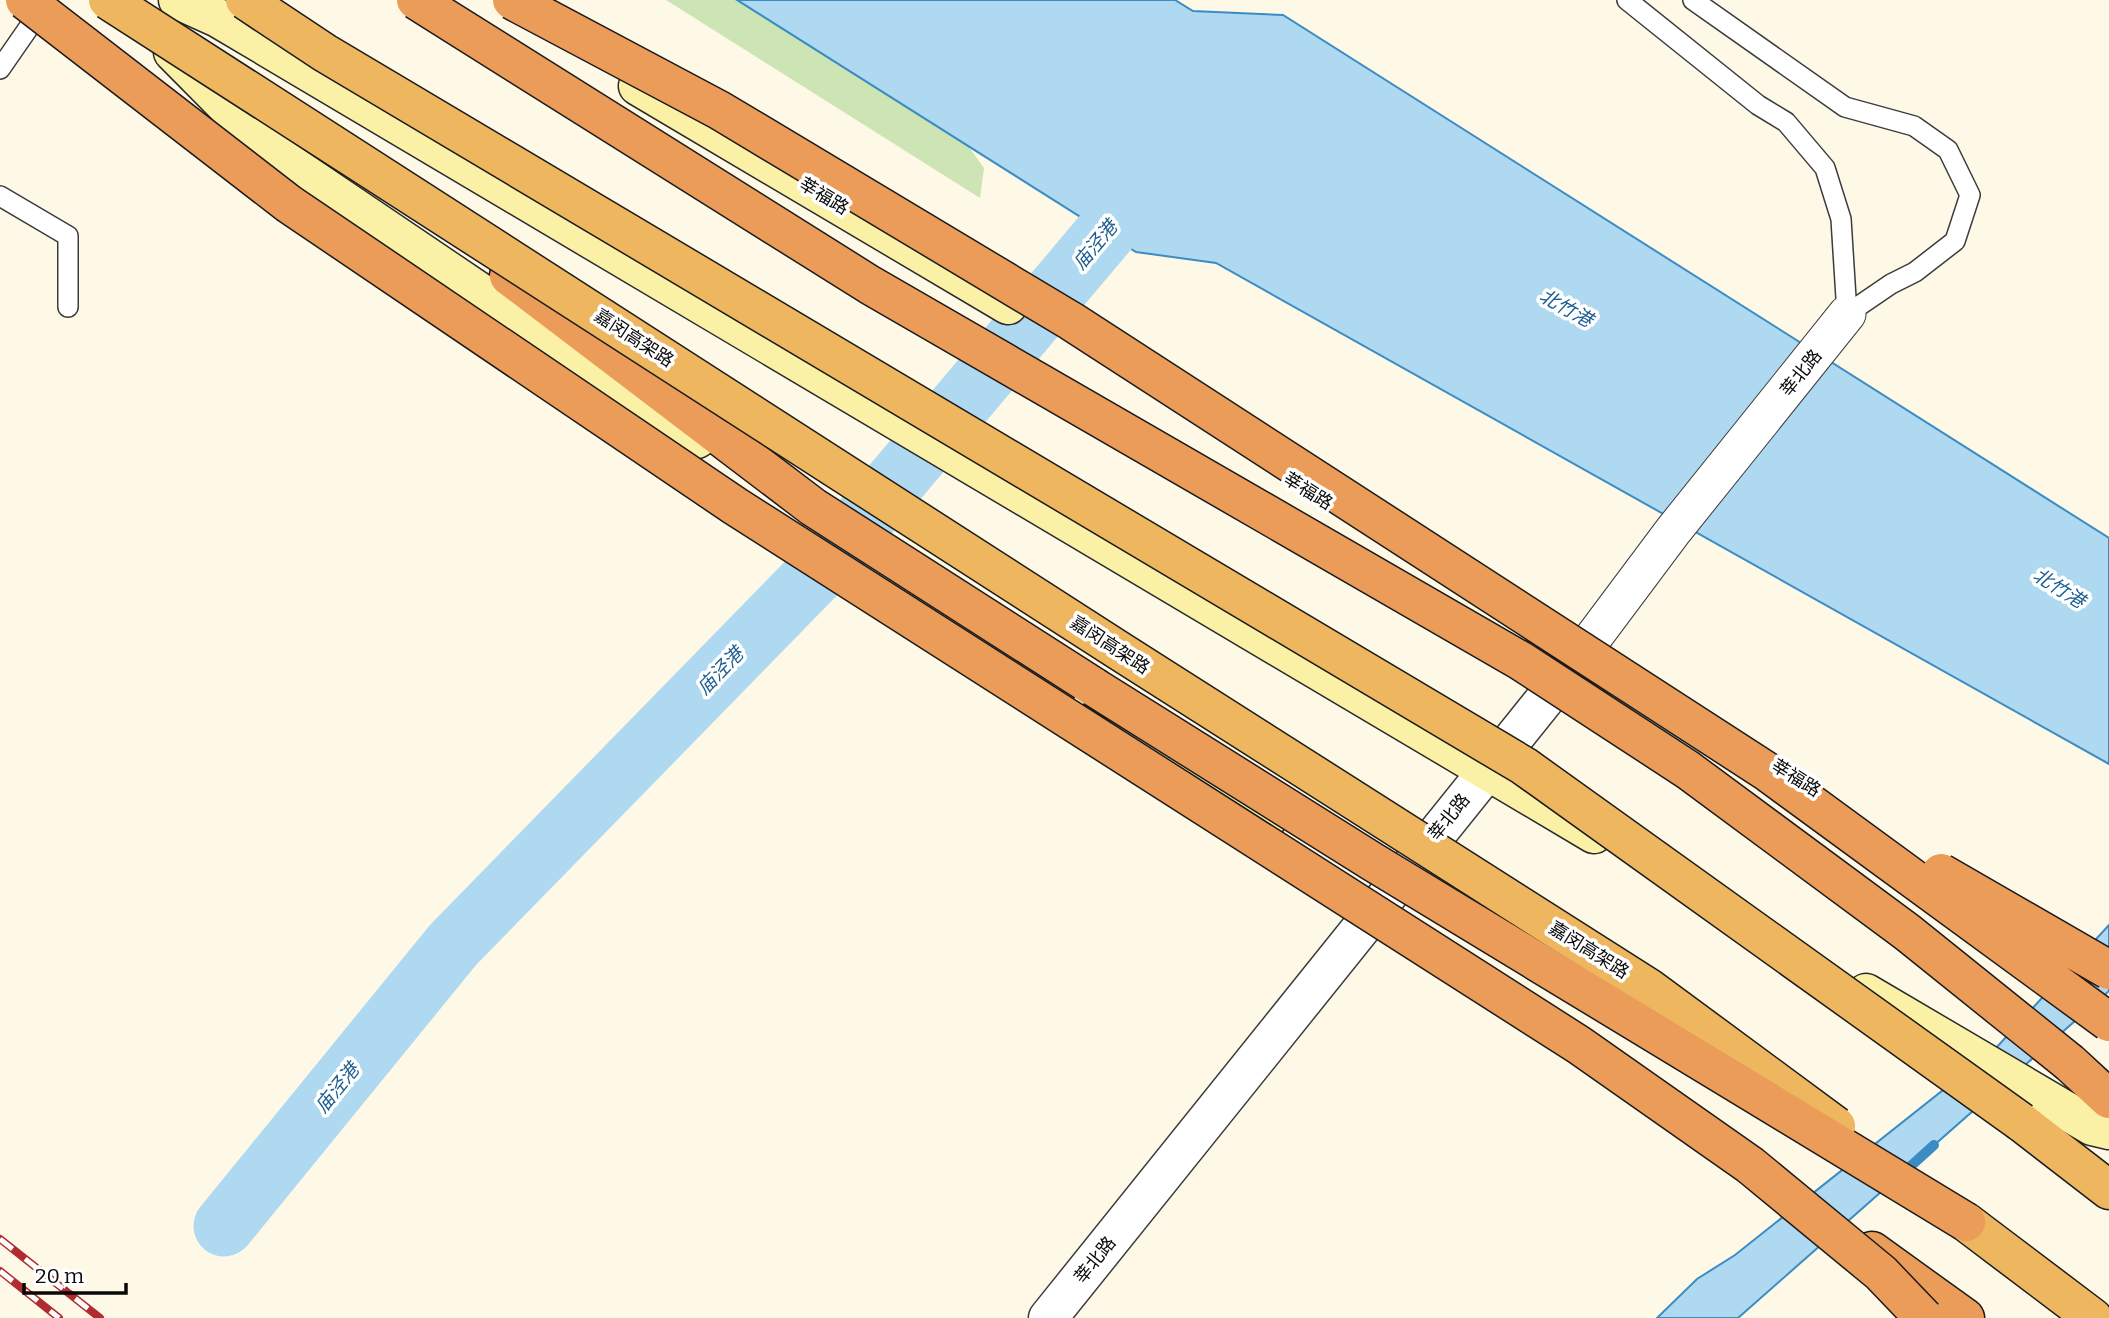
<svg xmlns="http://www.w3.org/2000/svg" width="2109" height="1318" viewBox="0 0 2109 1318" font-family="Bitter,'Noto Sans SC',serif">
	<rect width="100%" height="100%" fill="#fef9e7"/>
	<path fill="#cde4b4" d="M666,0H758L955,128L984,168L980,198Z"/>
	<path fill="#afd8f1" stroke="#3b8cc3" stroke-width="2" d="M737,0H1175L1193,11L1283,15L2109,538V764L1216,263L1136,252Z
		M2109,925V991L1738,1318H1657L1697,1279L1735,1255L1996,1048Z"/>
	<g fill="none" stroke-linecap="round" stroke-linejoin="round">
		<path stroke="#3b8cc3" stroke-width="10" d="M1902,1174L1934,1145"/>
		<path stroke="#afd8f1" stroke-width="61" d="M224,1226L453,945L831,558L1122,213L1162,172"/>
		<g stroke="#3c3c3c" stroke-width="22">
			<path id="service" d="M1627,0L1758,105L1786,122L1825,168L1841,219L1847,314
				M1693,0L1845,107L1914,126L1948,150L1970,195L1955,241L1915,272L1891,284L1847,314
				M0,69L43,7
				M0,196L68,236V307"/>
		</g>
		<g stroke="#3c3c3c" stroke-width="39">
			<path id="minor" d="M1578,658L1673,531L1847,314"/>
		</g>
		<g stroke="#3c3c3c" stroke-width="41">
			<path id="tertiary" d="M1048,1318L1578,658"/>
		</g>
		<g stroke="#2b2b2b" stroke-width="41">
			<path id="secondary" d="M178,0L218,18L1594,834
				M173,52L271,151L697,439
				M638,86L1008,305
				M1092,706L1265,823
				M1866,993L2092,1126L2109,1130"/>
		</g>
		<g stroke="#1a1a1a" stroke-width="41">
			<path id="trunk" d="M2021,1122L2109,1190
				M1966,1222L2093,1318"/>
		</g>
		<g stroke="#1a1a1a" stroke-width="41">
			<path id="motorway" d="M509,276L813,507L1094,687
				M2070,1063L2109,1099
				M1872,1251L1965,1318"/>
		</g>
		<use href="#service" stroke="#fff" stroke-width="19"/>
		<use href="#minor" stroke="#fff" stroke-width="37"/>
		<use href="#tertiary" stroke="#fff" stroke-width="38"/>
		<use href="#secondary" stroke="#faf1a6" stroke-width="38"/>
		<use href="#trunk" stroke="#eeb65e" stroke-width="38"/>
		<use href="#motorway" stroke="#eb9c58" stroke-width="38"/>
		<g stroke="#af2c31" stroke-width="8">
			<path id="rail" d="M0,1239L100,1318
				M0,1271L59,1318"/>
		</g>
		<use href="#rail" stroke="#fff" stroke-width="5" stroke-dasharray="16" stroke-linecap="butt"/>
		<g stroke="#1a1a1a" stroke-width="41" stroke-linecap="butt">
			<path id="trunk-bridge" d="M108,0L1118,650L1649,988L1836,1126
				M245,0L325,53L1524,766L2021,1122"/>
		</g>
		<g stroke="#1a1a1a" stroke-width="41" stroke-linecap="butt">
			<path id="motorway-bridge" d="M25,0L289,204L735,506L1579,1045L1750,1165L1881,1273L1924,1318
				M416,0L870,285L1521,661L1688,770L1907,932L2070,1063
				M512,0L719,110L1071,321L1766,771L2109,1022
				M1094,687L1373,862L1966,1222
				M1941,873L2109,970"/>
		</g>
		<use href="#trunk-bridge" stroke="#eeb65e" stroke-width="38"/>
		<use href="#motorway-bridge" stroke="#eb9c58" stroke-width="38"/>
	</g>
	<g text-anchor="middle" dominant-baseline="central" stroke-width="7" stroke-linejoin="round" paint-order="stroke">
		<g font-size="18" fill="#090909" stroke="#fff">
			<text transform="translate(824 196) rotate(31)">莘福路</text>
			<text transform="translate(634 338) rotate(33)">嘉闵高架路</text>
			<text transform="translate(1801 373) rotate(-51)">莘北路</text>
			<text transform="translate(1308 491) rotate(32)">莘福路</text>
			<text transform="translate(1110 645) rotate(33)">嘉闵高架路</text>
			<text transform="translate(1796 778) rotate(32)">莘福路</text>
			<text transform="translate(1449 817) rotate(-51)">莘北路</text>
			<text transform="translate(1589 950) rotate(32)">嘉闵高架路</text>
			<text transform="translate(1095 1260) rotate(-51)">莘北路</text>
		</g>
		<g font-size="19" font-style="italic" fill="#1c5e91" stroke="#fff">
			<text transform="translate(1095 245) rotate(-50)">庙泾港</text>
			<text transform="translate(1566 308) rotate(29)">北竹港</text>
			<text transform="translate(2059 588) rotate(32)">北竹港</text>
			<text transform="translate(720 671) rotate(-46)">庙泾港</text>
			<text transform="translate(337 1088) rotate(-51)">庙泾港</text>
		</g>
	</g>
	<path d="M24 1283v10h102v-10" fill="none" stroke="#090909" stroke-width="3.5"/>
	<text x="35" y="1283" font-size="21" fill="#090909" stroke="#ffffff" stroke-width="5" paint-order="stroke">20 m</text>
</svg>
